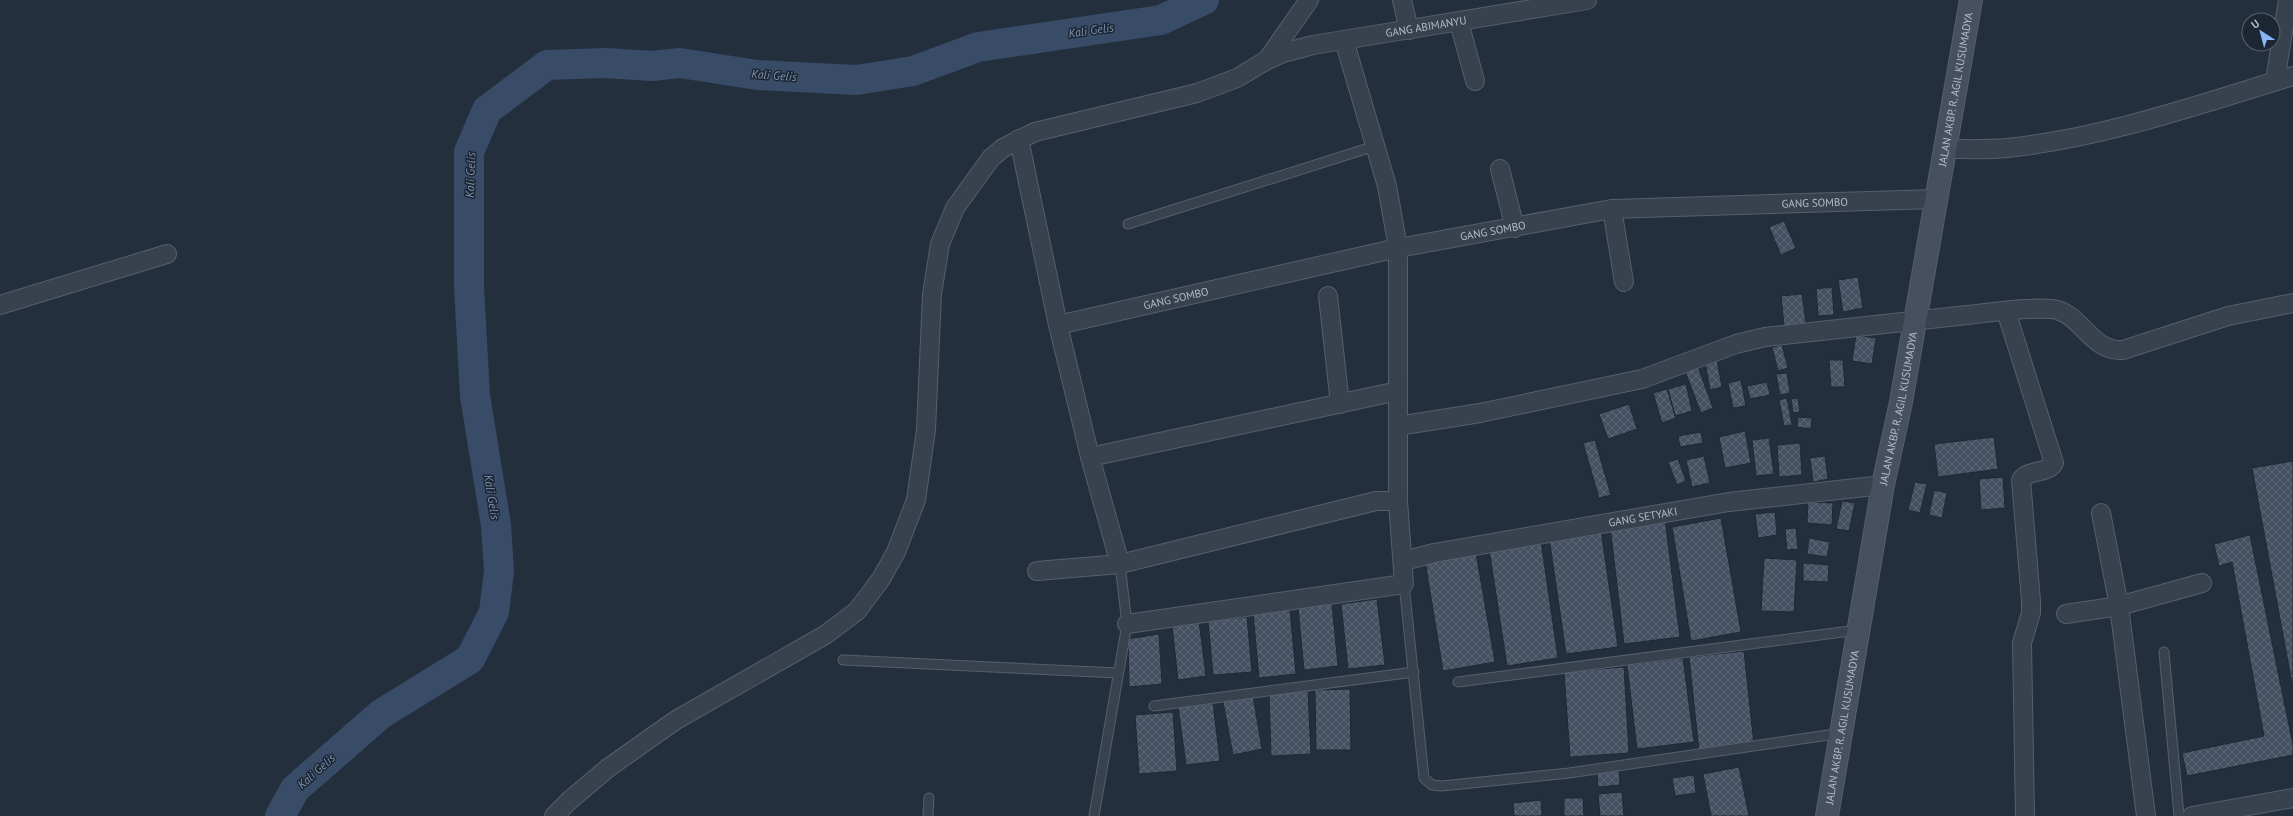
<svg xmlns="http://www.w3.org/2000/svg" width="2293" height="816" viewBox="0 0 2293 816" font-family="'PT Sans',sans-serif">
	<defs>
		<pattern id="building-cross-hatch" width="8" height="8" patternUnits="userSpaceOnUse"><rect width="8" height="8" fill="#455162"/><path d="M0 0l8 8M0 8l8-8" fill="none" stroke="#5d6877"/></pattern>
	</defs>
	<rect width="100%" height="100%" fill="#242f3e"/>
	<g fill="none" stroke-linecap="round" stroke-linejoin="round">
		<path stroke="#394c67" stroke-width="30" d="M280,816L295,789L381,714L470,659L494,612L499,571L496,525L475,396L469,287V152L487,110L547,65L605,63L652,66L680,63L757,75L857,80L913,71L978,47L1161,20L1204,0"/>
	</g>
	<path fill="url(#building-cross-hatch)" stroke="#1f2835" d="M1784,221L1796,248L1781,255L1769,227Z
		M1858,277L1863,308L1843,312L1838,280Z
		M1832,287L1834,315L1818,316L1816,289Z
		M1802,294L1806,323L1784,326L1781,296Z
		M1856,335L1876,338L1872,364L1852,361Z
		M1782,345L1788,368L1778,371L1772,347Z
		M1717,360L1722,387L1710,390L1705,362Z
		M1829,360H1843L1845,387H1831Z
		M1698,367L1713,408L1701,413L1685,371Z
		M1787,373L1790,393L1780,395L1776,374Z
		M1741,380L1746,406L1733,408L1728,383Z
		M1767,382L1770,395L1750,399L1747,386Z
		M1686,384L1692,411L1675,416L1668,389Z
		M1667,389L1676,418L1662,423L1653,393Z
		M1787,398L1792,425L1784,426L1779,400Z
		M1798,398L1800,412L1793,413L1791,399Z
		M1629,404L1637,429L1608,439L1599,414Z
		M1798,417L1812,418L1811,429L1797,427Z
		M1745,431L1751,463L1725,468L1719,437Z
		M1701,432L1703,443L1680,447L1678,436Z
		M1994,437L1998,469L1938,477L1934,444Z
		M1769,438L1774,474L1756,476L1752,440Z
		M1595,440L1611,495L1599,498L1583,443Z
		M1800,443L1802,475L1779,477L1777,445Z
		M1704,456L1710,483L1692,487L1686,460Z
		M1825,456L1828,479L1813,482L1810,458Z
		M1678,459L1686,481L1677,485L1668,462Z
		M2293,461V689L2252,468Z
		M2003,477L2005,508L1981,510L1979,479Z
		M1915,482L1927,484L1920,513L1908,510Z
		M1934,490L1947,493L1942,518L1929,515Z
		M1842,501L1855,503L1849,531L1836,529Z
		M1808,502L1833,503L1832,525L1807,523Z
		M1775,512L1777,535L1758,538L1755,514Z
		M1721,518L1741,632L1691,641L1672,527Z
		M1665,519L1680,637L1624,644L1610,526Z
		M1796,528L1798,549L1787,550L1785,529Z
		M1601,530L1618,647L1566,654L1549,537Z
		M2250,535L2293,745V755L2187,776L2182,753L2264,736L2232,562L2219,566L2214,544Z
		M1809,538L1830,542L1827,557L1807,554Z
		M1541,541L1558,658L1507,666L1489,549Z
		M1476,553L1495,662L1443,671L1425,561Z
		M1764,558L1797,560L1794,612L1761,611Z
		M1803,563L1829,565L1828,582L1803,581Z
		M1377,599L1385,665L1348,669L1341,604Z
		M1332,604L1338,666L1304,670L1298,608Z
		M1290,610L1296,674L1259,678L1253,613Z
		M1247,617L1252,672L1213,675L1208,621Z
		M1199,621L1206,676L1178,680L1172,625Z
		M1159,634L1162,684L1129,687L1128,639Z
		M1744,651L1754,745L1699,751L1689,657Z
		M1683,658L1694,742L1637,749L1627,665Z
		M1624,667L1629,753L1570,757L1564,672Z
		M1350,689L1351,750H1316L1315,690Z
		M1308,691L1311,754L1271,756L1269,693Z
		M1253,696L1262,749L1233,755L1223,702Z
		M1213,703L1220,761L1186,765L1178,707Z
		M1173,712L1177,771L1139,774L1135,715Z
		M1739,767L1749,816H1711L1703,774Z
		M1619,768L1620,785L1598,787L1597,771Z
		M1694,775L1696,793L1675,796L1672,778Z
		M1622,792L1624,816H1600L1598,794Z
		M1564,798H1583L1584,816H1564Z
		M1541,800L1542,816H1514L1513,803Z"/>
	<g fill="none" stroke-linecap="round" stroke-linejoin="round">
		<g stroke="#565f6c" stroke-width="11">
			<path id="service" d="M1128,224L1375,146
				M1404,584L1424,778L1432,785L1442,786L1569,773L1842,733
				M2164,652L2179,816
				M843,660L1118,673
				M1458,682L1858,630
				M1154,706L1414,672
				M928,816L929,798
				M1094,816L1127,624L1120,564"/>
		</g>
		<g stroke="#565f6c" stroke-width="20">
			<g id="minor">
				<path d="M1402,0L1409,30"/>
				<path d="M1459,22L1475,81"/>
				<path d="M1344,40L1387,186L1398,248V501"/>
				<path id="s1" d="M1267,60L1283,53L1313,45L1587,0"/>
				<path d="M2275,81L2288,0"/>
				<path d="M1019,139L1058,325L1090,457L1120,564L1376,501H1398L1404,584L1127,624"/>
				<path d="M1946,149C1966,149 1987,150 2007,148C2104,138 2200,104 2293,76"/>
				<path d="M1500,169L1515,228"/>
				<path d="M1612,209L1624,282"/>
				<path d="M1328,296L1340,404"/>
				<path d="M0,305L167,254"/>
				<path d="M2006,311L2054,463C2048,474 2028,469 2021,480L2031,601V613L2022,643L2025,816"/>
				<path id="s2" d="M1058,325L1398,248L1612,209L1935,199"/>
				<path d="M1398,426L1480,413L1642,379L1736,344L1765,337C1829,330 1894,323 1958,316C1989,313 2021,307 2052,309C2081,312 2090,352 2123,350L2228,316L2293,303"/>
				<path d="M1090,457L1398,391"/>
				<path d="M2101,513L2119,606L2146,816"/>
				<path id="s3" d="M1404,561L1434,553L1729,502L1883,485"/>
				<path d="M1037,571L1120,564"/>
				<path d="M2066,614L2119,606L2202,583"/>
				<path d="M554,816L570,800L608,768L676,720L825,635L857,611L881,579L896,552L916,500L926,430L932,294L940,244L955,208L991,158L1003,148L1035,132L1197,93L1237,78L1267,60L1309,0"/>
				<path d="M2192,816L2293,798"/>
			</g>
		</g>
		<g stroke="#565f6c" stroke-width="24">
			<g id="secondary">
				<path id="s4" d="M1827,816L1883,485L1901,402L1971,0"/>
			</g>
		</g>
		<use href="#service" stroke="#38414e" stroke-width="9"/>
		<use href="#minor" stroke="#38414e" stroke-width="18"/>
		<use href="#secondary" stroke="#465061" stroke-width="22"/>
	</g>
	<g text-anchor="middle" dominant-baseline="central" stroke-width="3" stroke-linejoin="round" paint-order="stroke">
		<g font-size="11" fill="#b4bcc9" stroke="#1d2633">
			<text stroke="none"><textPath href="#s1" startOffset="163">GANG ABIMANYU</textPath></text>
			<text stroke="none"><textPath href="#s4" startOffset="738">JALAN AKBP. R. AGIL KUSUMADYA</textPath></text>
			<text stroke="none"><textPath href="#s2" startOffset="769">GANG SOMBO</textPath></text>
			<text stroke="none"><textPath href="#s2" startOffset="445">GANG SOMBO</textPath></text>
			<text stroke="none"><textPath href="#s2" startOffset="121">GANG SOMBO</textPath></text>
			<text stroke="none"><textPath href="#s4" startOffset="414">JALAN AKBP. R. AGIL KUSUMADYA</textPath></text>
			<text stroke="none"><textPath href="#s3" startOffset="243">GANG SETYAKI</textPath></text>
			<text stroke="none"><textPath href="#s4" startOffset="90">JALAN AKBP. R. AGIL KUSUMADYA</textPath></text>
		</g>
		<g font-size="12" font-style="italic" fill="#7c92b1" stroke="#1d2633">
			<text transform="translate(1091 30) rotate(-8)">Kali Gelis</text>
			<text transform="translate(774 75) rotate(4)">Kali Gelis</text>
			<text transform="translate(470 175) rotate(-88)">Kali Gelis</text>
			<text transform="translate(492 497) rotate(81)">Kali Gelis</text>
			<text transform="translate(316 771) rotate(-42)">Kali Gelis</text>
		</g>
	</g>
	<g transform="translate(2261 32) rotate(324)"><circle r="19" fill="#1d2633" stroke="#59626f"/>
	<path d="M0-3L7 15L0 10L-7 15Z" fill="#8ab4f8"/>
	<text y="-6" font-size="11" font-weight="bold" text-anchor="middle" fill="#b4bcc9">U</text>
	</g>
</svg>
